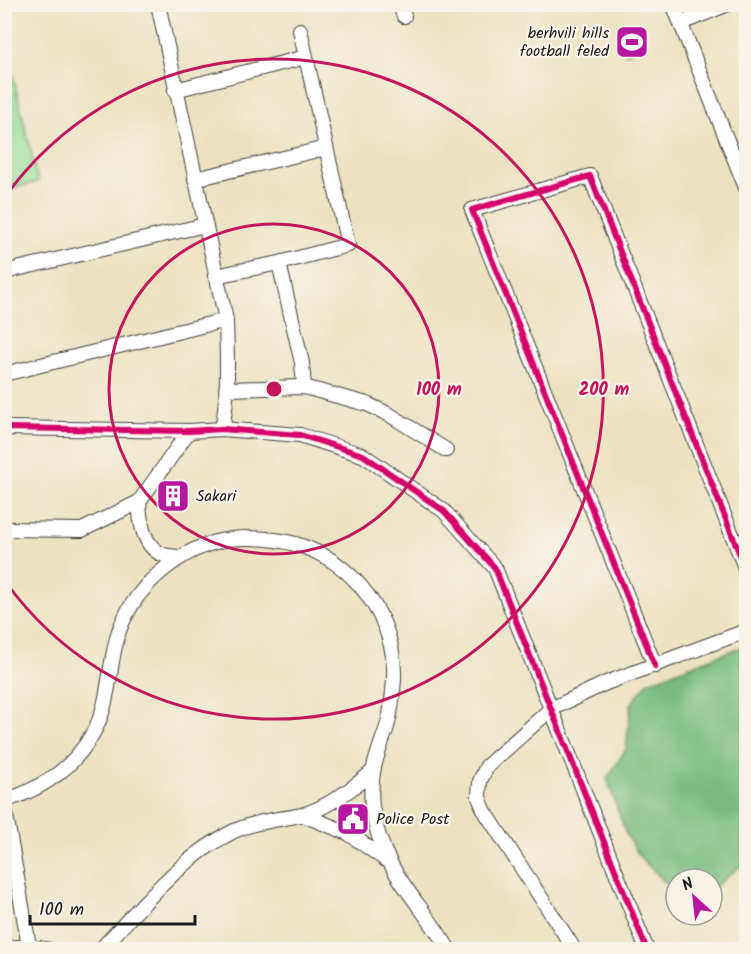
<svg xmlns="http://www.w3.org/2000/svg" width="751" height="954" viewBox="0 0 751 954" font-family="Kalam,sans-serif">
	<rect width="100%" height="100%" fill="#f7f3e8"/>
	<filter id="ink" filterUnits="userSpaceOnUse"><feTurbulence type="fractalNoise" baseFrequency=".0167" numOctaves="2"/><feDisplacementMap in="SourceGraphic" scale="12" xChannelSelector="R" yChannelSelector="G"/><feConvolveMatrix kernelMatrix="1 2 1 2 8 2 1 2 1" color-interpolation-filters="sRGB"/></filter>
	<filter id="wash" filterUnits="userSpaceOnUse"><feTurbulence type="fractalNoise" baseFrequency=".008" numOctaves="4" result="noise"/><feDisplacementMap in="SourceGraphic" scale="24" xChannelSelector="R" yChannelSelector="G"/><feGaussianBlur stdDeviation="1.35" result="paint"/><feColorMatrix in="noise" values="0 0 0 0 0 0 0 0 0 0 0 0 0 0 0 0 0 1.4 0 .05"/><feComposite in="paint" operator="in"/></filter>
	<g filter="url(#wash)">
		<rect width="100%" height="100%" fill="#ece2c2"/>
		<path fill="#95dd98" stroke="#587c5a" stroke-width="1.5" d="M638,31L645,45L626,53L619,40Z
			M5,42L38,182L5,190H4Z"/>
		<path fill="#78bc80" stroke="#4a6c4e" stroke-width="1.5" d="M746,645V862L712,889V879H676V893L640,857L626,834L607,779L626,749L631,704L648,682Z"/>
	</g>
	<g filter="url(#ink)">
		<g fill="none" stroke-linecap="round" stroke-linejoin="round">
			<g stroke="#3b3a35" stroke-width="16">
				<path id="minor" d="M158,4L226,320C227,356 229,394 222,429
					M399,4L404,16
					M673,4L746,188
					M681,23L728,4
					M175,90L306,57
					M195,179L326,148
					M4,272L205,225
					M215,276L279,263L348,245L300,30
					M4,374L226,320
					M304,387L367,404L390,415L446,450
					M226,389L304,387L302,363L279,263
					M4,428L189,431L222,429L300,435L363,455L444,511L495,568L647,950
					M139,502C140,521 143,548 164,555C169,557 175,556 179,557
					M4,529L82,530L139,502L189,431
					M655,666L472,210L590,176L746,570
					M4,801C41,789 74,768 93,733C111,703 108,664 119,631C137,581 190,539 244,538C265,538 287,540 307,548C363,569 401,631 393,690C392,704 390,718 386,730C376,758 369,775 372,806C381,871 418,898 449,950
					M4,804L29,946
					M303,815L348,833L386,860
					M4,948L29,946L50,950
					M100,950C141,907 180,858 234,831C256,821 278,820 301,815C324,810 353,788 371,773
					M572,950L571,944L484,810L479,797L480,781L487,766L551,709L606,683L746,631"/>
			</g>
			<use href="#minor" stroke="#fff" stroke-width="14"/>
			<g stroke="#f7f3e8" stroke-width="10">
				<path id="cycleway" d="M4,428L189,431L222,429L300,435L363,455L444,511L495,568L647,950
					M655,666L472,210L590,176L746,570"/>
			</g>
			<use href="#cycleway" stroke="#d6006c" stroke-width="6"/>
		</g>
	</g>
	<g fill="none" stroke="#c2185b" stroke-width="3">
		<circle cx="274" cy="389" r="165"/>
		<path d="M5 197A330 330 0 1 1 5 581"/>
	</g>
	<defs>
		<g id="stadium-square" transform="scale(1.725)"><rect x="-9" y="-9" width="18" height="18" rx="4" fill="#b5179e" stroke="#f7f3e8"/><path d="M0-5a6.5 5 0 1 0 0 10a6.5 5 0 1 0 0-10ZM-3.5-1.8h7v3.6h-7Z" fill="#fff"/></g>
		<g id="building-square" transform="scale(1.725)"><rect x="-9" y="-9" width="18" height="18" rx="4" fill="#b5179e" stroke="#f7f3e8"/><path d="M-4-6H4V6H1V3H-1V6H-4ZM-2.5-4.3h1.7v1.8h-1.7ZM.8-4.3h1.7v1.8H.8ZM-2.5-1h1.7V.8h-1.7ZM.8-1h1.7V.8H.8Z" fill="#fff"/></g>
		<g id="civic-square" transform="scale(1.725)"><rect x="-9" y="-9" width="18" height="18" rx="4" fill="#b5179e" stroke="#f7f3e8"/><path d="M-.6-6.5H3V-4.5H.6V-3L4-1V1h2V6H-6V1h2V-1L-.6-3ZM-1.2 2.5V6h2.4V2.5Z" fill="#fff"/></g>
	</defs>
	<g fill-rule="evenodd">
		<use href="#stadium-square" x="632" y="42"/>
		<use href="#building-square" x="173" y="496"/>
		<use href="#civic-square" x="353" y="819"/>
	</g>
	<g text-anchor="middle" dominant-baseline="central" stroke-width="4.5" stroke-linejoin="round" paint-order="stroke">
		<g font-size="16" fill="#1c1c1c" stroke="#f7f3e8" text-anchor="start">
			<text x="609" y="33" text-anchor="end">berhvili hills<tspan x="609" dy="18">football feled</tspan></text>
			<text x="196" y="496">Sakari</text>
			<text x="376" y="819">Police Post</text>
		</g>
	</g>
	<circle cx="274" cy="389" r="9" fill="#c2185b" stroke="#f7f3e8" stroke-width="3"/>
	<g font-size="18" text-anchor="middle" font-weight="bold" fill="#c2185b" stroke="#f7f3e8" stroke-width="4.5" stroke-linejoin="round" paint-order="stroke">
		<text x="439" y="395">100 m</text>
		<text x="604" y="395">200 m</text>
	</g>
	<rect width="751" height="954" fill="none" stroke="#f7f3e8" stroke-width="24"/>
	<g transform="translate(694 897) rotate(333)"><circle r="28" fill="#f7f3e8" stroke="#9f9d96" stroke-width="1.5"/>
	<path d="M0-4.5L10 22L0 15L-10 22Z" fill="#b5179e"/>
	<text y="-9" font-size="16" font-weight="bold" text-anchor="middle" fill="#1c1c1c">N</text>
	</g>
	<path d="M30 915v9h165v-9" fill="none" stroke="#1c1c1c" stroke-width="3"/>
	<text x="39" y="915" font-size="18" fill="#1c1c1c" stroke="#f7f3e8" stroke-width="4.5" paint-order="stroke">100 m</text>
</svg>
